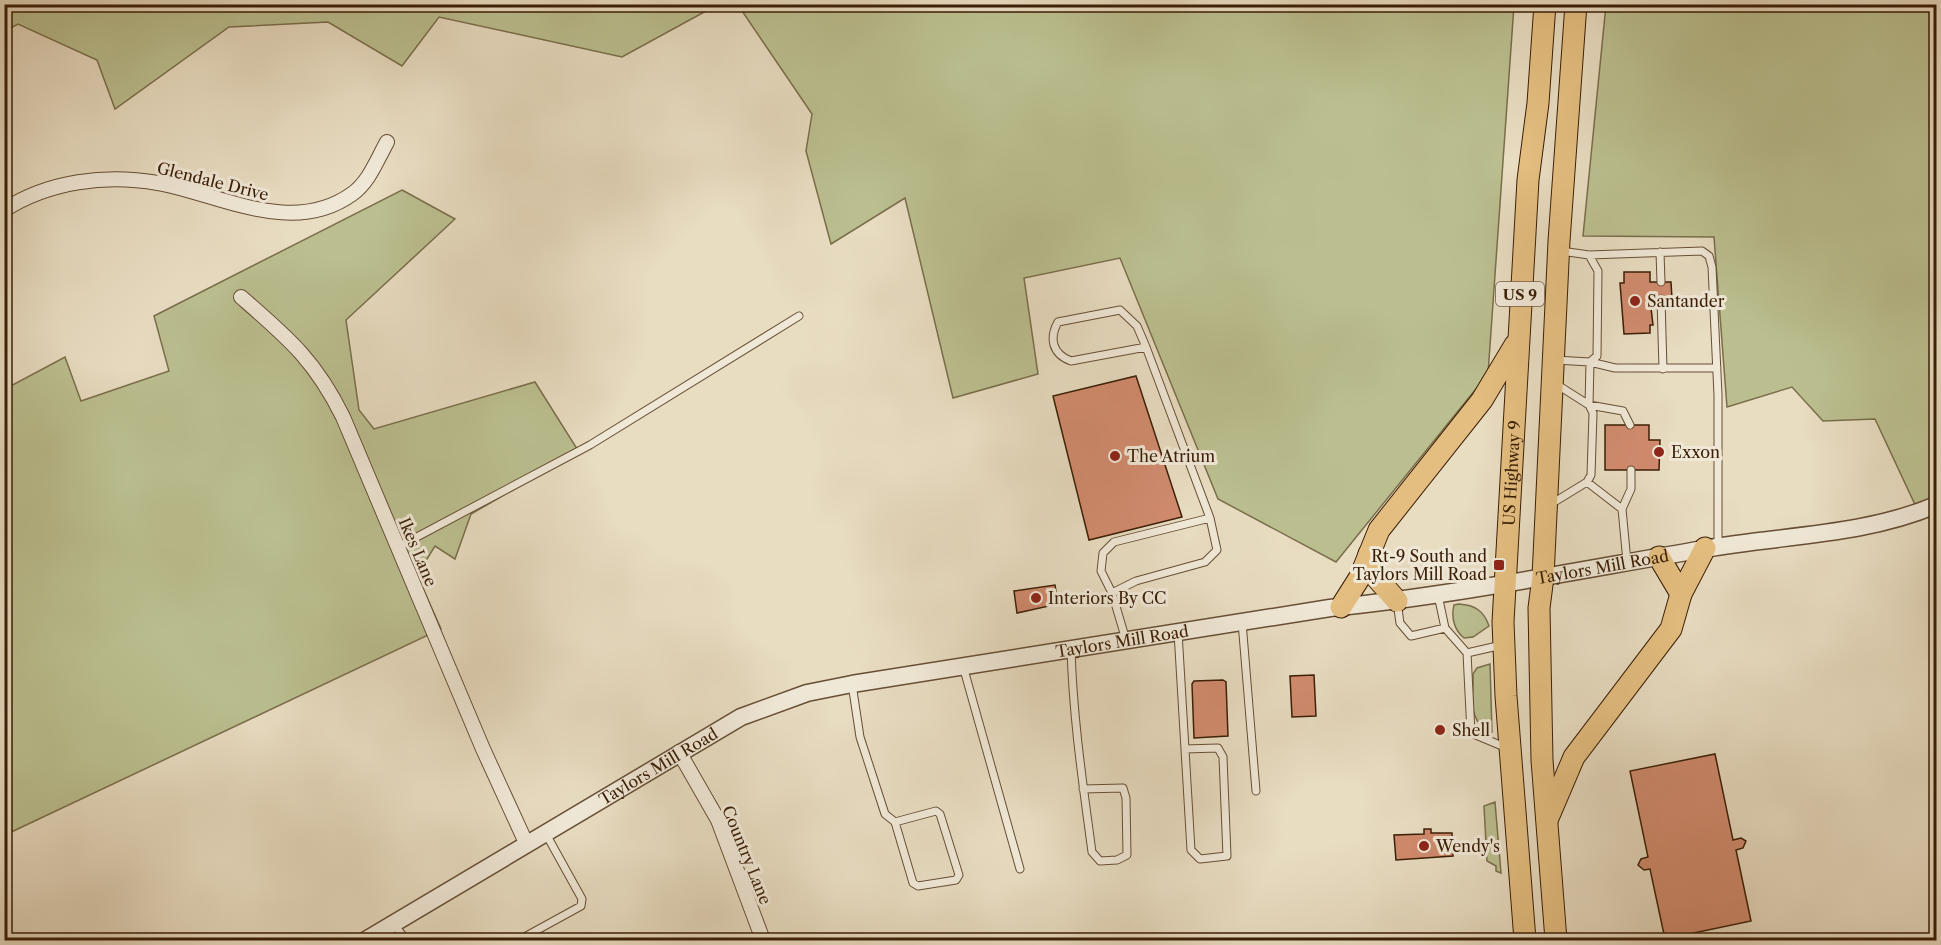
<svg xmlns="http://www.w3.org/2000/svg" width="1941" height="945" viewBox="0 0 1941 945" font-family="'Libre Caslon Text',serif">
	<rect width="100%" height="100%" fill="#e8dcc1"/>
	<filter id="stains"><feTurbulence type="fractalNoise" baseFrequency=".00333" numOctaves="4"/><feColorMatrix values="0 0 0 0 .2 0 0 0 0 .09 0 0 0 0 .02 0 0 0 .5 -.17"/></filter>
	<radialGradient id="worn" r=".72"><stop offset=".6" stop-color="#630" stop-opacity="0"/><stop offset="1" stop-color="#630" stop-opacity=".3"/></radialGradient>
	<path fill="#bbbf90" stroke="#7a6e4b" stroke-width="1.5" d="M4,5L5,4L717,5L622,57L439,17L402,66L328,22L229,27L115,109L97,60L18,24L5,31Z
		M738,5H1514L1488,374L1336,562L1218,499L1120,258L1024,278L1038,374L953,398L905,198L831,244L806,151L812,114Z
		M1606,5H1936V504L1918,511L1875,419L1823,421L1792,387L1727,407L1714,237L1583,236Z
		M402,190L455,219L346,320L359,410L374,429L535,382L579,452L471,514L455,559L435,546L417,575L441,629L5,835V389L65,357L81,401L169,371L154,316Z
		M1459,604C1475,605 1484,611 1489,626L1473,637L1464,638C1454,630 1451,617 1454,605Z
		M1490,664L1492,732C1466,722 1474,698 1473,674L1477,668Z
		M1495,802L1501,873L1496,871V866L1487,861L1484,806Z"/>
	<path fill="#d18b6e" stroke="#3a1e06" stroke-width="1.5" d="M1624,272H1650V282H1671L1672,299H1650L1653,325H1650V333L1624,334L1620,283H1624Z
		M1136,376L1182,517L1089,540L1053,396Z
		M1605,425H1649V440H1660L1659,470H1605Z
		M1055,585L1058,604L1017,613L1014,591Z
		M1936,640V650L1931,651L1930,641Z
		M1314,675L1316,716L1292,717L1290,676Z
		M1223,680L1226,682L1228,736L1194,738L1192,684L1194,681Z
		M1715,754L1733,840L1741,838L1746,841L1743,848L1736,850L1751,921L1665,939L1650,869L1644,870L1638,865L1641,859L1648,857L1630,771Z
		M1424,829H1431V833H1452L1453,856L1396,860L1394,835L1424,834Z
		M1310,936V940H1280Z"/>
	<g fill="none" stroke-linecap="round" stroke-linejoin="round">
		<g stroke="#664e35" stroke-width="9">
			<path id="service" d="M1561,251L1589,255L1702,251L1709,256L1712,267L1718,395V546
				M1660,252L1661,282
				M1661,299L1663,369
				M1555,360L1590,362L1615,368H1717
				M1556,384L1589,405L1623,411L1630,425
				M1587,482L1622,509L1627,562
				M1551,504L1587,482L1591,475L1593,413L1589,405L1590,362L1597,356L1598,271L1589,255
				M1622,509L1631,489V470
				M398,547L590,445L799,316
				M1112,593L1136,581L1205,562L1217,550L1210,518L1146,347L1137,326L1120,310L1058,322C1049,338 1052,354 1071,361L1146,347
				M1438,595L1445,628
				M1397,602L1400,623L1411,636L1445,628L1467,653L1471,733L1507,748
				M1242,622L1256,791
				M1178,632L1191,850L1200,859L1227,856L1223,757L1218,748L1185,749
				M1126,640L1112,593L1101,571L1103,553L1114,542L1210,518
				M1071,649C1073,718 1083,785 1092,852L1100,861L1117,860L1127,855L1126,798L1123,788L1083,789
				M1467,653L1502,645
				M963,666L1020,869
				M852,684L860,737L885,814L895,822L913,883L918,886L956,880L959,875L940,814L936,811L895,822
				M394,924L406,940
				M519,940L581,906L582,899L546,834"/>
		</g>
		<g stroke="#664e35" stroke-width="16">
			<path id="minor" d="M4,210C49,181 106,174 158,183C220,194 292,237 352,194C369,182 377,160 387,142
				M241,297C288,338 315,360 343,417L483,749L527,845
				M679,752L718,820L763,940"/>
		</g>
		<g stroke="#664e35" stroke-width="19">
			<g id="tertiary">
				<path id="s1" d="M366,940L741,717L807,693L852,684L1330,608C1456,595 1580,570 1704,549C1782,535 1863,536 1936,505"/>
			</g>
		</g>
		<g stroke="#3a1e06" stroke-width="23">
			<g id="trunk">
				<path d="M1369,554L1375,576L1397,601"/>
				<path d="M1659,557L1681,594"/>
				<path d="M1341,607L1360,577L1379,530L1482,400L1515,345"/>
				<path d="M1548,818L1574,757L1671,629L1681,594L1705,548"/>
				<path id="s2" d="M1525,940L1506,696L1503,622L1528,180L1538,103L1545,4"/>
				<path d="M1556,940L1542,760L1539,608L1543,577L1559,241L1576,4"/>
			</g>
		</g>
		<use href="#service" stroke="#f0e8d7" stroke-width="7"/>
		<use href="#minor" stroke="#f0e8d7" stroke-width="14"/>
		<use href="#tertiary" stroke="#f0e8d7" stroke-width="16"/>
		<use href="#trunk" stroke="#e4be80" stroke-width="21"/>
	</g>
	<g fill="#8f2418" stroke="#f0e8d7" stroke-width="2">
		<circle cx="1635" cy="301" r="6"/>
		<circle cx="1659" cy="452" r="6"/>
		<circle cx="1115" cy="456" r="6"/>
		<rect x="1493" y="559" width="12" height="12" rx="3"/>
		<circle cx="1036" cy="598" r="6"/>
		<circle cx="1440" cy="730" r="6"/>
		<circle cx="1424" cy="846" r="6"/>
	</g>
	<g text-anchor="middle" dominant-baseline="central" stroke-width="6" stroke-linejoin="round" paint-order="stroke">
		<rect fill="#f0e8d7" stroke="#715b45" stroke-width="1.5" x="1496" y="282" width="48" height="24" rx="4.5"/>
		<g font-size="15" font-weight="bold" fill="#3a1e06">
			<text x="1520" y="294">US 9</text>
		</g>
		<g font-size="16" fill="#3a1e06" stroke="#f0e8d7">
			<text transform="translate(213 181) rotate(14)">Glendale Drive</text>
			<text stroke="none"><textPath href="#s2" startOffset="468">US Highway 9</textPath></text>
			<text transform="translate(418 552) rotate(67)">Ikes Lane</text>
			<text stroke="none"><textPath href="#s1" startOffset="1312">Taylors Mill Road</textPath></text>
			<text stroke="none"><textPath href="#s1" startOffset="826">Taylors Mill Road</textPath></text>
			<text stroke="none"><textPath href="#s1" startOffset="340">Taylors Mill Road</textPath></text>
			<text transform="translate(747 855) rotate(68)">Country Lane</text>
		</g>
		<g font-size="16" fill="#3a1e06" stroke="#f0e8d7" text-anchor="start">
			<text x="1647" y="301">Santander</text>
			<text x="1671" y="452">Exxon</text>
			<text x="1127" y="456">The Atrium</text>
			<text x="1487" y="556" text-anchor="end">Rt-9 South and<tspan x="1487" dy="18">Taylors Mill Road</tspan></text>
			<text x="1048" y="598">Interiors By CC</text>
			<text x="1452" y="730">Shell</text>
			<text x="1436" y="846">Wendy's</text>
		</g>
	</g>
	<rect width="1941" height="945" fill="none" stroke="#e8dcc1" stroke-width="24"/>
	<rect x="6" y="6" width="1929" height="933" fill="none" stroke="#3a1e06" stroke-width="3"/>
	<rect x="12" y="12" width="1917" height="921" fill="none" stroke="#3a1e06" stroke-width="1.5"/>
	<rect width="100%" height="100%" filter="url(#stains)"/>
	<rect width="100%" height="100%" fill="url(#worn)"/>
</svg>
